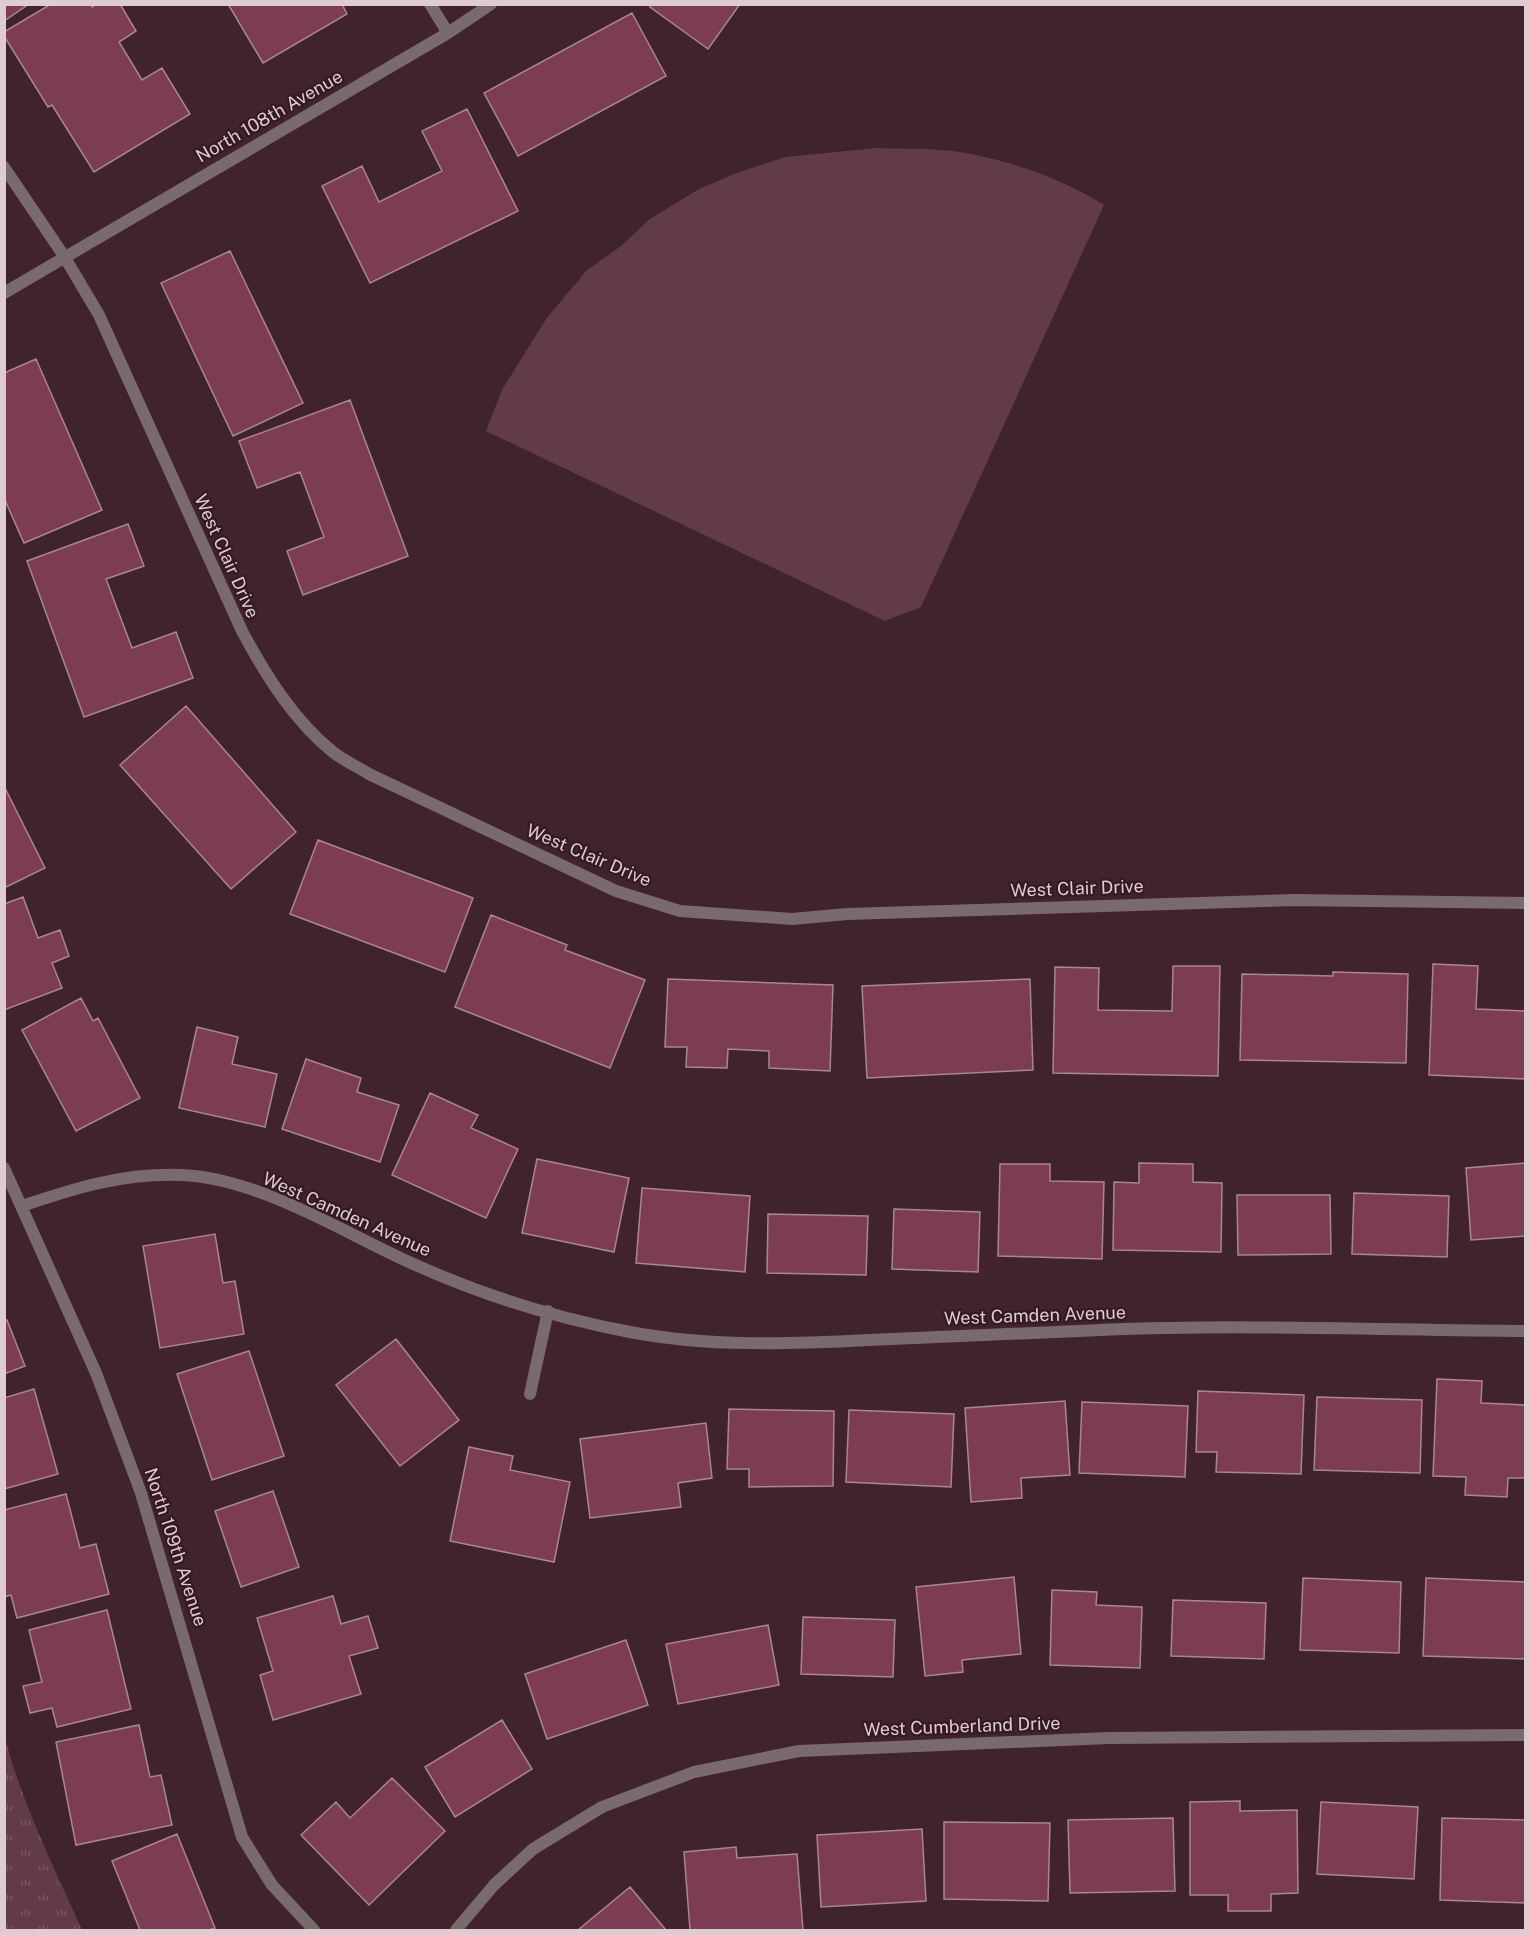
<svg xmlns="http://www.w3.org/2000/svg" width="1530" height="1935" viewBox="0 0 1530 1935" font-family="'Public Sans',sans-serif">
	<defs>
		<pattern id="grass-tufts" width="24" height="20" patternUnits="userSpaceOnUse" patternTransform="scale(1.5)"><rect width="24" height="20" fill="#613b48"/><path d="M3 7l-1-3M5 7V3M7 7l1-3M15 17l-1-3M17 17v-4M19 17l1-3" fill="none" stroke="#775661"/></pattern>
	</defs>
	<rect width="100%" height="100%" fill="#40232d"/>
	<path fill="url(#grass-tufts)" d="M4,1734C21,1802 54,1867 82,1930H5Z"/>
	<path fill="#613b48" d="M876,148C898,149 920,148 941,150C994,154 1059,177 1104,205L921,607L885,621L486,431L502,390L546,319L587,270L621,246L650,219L699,189L739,172L786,157Z"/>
	<path fill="#7c3d54" stroke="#a98690" stroke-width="1.5" d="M4,4H29L4,21Z
		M51,4H91L92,7L97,4H120L136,31L119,42L142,80L162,68L190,114L94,172L52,105L48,107L4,36V32Z
		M228,4H342L347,14L263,63Z
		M652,4H740L708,49L650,7Z
		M632,13L666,76L518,156L484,93Z
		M467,109L518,211L370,283L322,186L362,166L379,202L442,171L422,131Z
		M230,251L303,403L233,436L161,283Z
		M36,359L102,510L24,543L4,498V373Z
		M350,400L408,556L303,595L287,551L324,537L300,472L257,488L239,441Z
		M128,524L144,566L106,579L132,648L176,632L193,678L84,717L27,561Z
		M186,706L296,832L231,889L120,765Z
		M4,786L45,868L4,888Z
		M318,840L473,898L445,972L290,914Z
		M23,897L38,938L60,930L69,956L52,963L62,988L4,1010V904Z
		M491,915L567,945L565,950L645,980L610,1068L455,1007Z
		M1433,964L1478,966L1476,1009L1526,1011V1079L1429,1075Z
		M1173,966H1220L1218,1076L1053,1073L1055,967L1099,968L1098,1010L1172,1011Z
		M1333,972L1408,974L1406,1063L1240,1060L1242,974L1333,976Z
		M668,979L833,985L830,1071L769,1068V1051L728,1049L727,1068L686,1067L687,1047H665Z
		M1030,979L1033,1070L867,1078L862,986Z
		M81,998L93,1021L98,1018L140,1098L76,1131L22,1030Z
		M197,1027L238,1037L232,1064L277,1074L265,1127L179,1108Z
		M306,1059L361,1078L357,1092L399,1105L380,1162L282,1129Z
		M430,1093L478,1115L471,1128L518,1149L486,1218L392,1175Z
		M537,1159L629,1178L614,1252L522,1233Z
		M1139,1163L1193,1164V1182L1222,1183L1221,1252L1113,1250L1114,1182L1139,1183Z
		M1526,1163V1236L1471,1240L1466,1168Z
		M1000,1164H1050V1181L1104,1182L1102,1259L998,1256Z
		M642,1188L750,1196L745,1272L636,1263Z
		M1354,1193L1449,1196L1447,1257L1352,1254Z
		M1237,1195H1330L1331,1254L1238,1255Z
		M894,1209L980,1212L978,1272L892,1269Z
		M768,1214L868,1216L866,1275L767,1273Z
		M215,1234L223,1283L235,1281L244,1334L160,1348L143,1246Z
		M7,1320L25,1366L4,1374V1321Z
		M396,1339L459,1420L400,1466L336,1385Z
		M249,1351L284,1456L212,1480L177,1374Z
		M1437,1379L1482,1381L1481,1403L1526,1405V1478H1508L1507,1497L1465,1495L1466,1477L1433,1476Z
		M34,1389L58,1474L4,1489V1398Z
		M1198,1391L1304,1395L1301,1474L1216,1472L1217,1452H1196Z
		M1317,1397L1422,1400L1420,1473L1314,1470Z
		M1065,1401L1070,1475L1021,1478L1022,1498L971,1502L965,1408Z
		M1082,1402L1188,1406L1185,1477L1079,1473Z
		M729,1409L834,1411L833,1486L749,1487V1469H727Z
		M849,1410L954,1414L951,1487L846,1482Z
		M706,1423L712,1478L678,1483L681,1507L590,1518L580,1439Z
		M469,1447L513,1456L510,1470L570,1482L554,1562L450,1541Z
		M273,1491L299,1567L241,1587L215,1511Z
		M66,1494L80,1548L96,1544L109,1594L17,1618L11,1595L4,1597V1510Z
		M1014,1577L1021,1654L962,1660L963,1672L925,1676L916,1587Z
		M1303,1578L1401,1582L1399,1653L1300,1650Z
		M1426,1578L1526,1582V1659L1423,1656Z
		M1052,1590L1097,1592L1096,1605L1142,1607L1140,1668L1050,1665Z
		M333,1596L341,1624L368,1616L378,1648L349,1656L361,1694L273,1720L260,1675L273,1671L257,1618Z
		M1173,1600L1266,1603L1264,1659L1171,1656Z
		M107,1610L131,1709L57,1727L52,1708L30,1713L23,1686L42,1682L29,1630Z
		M803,1617L895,1620L893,1677L801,1674Z
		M768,1625L779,1685L678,1704L666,1644Z
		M626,1640L648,1705L547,1739L525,1674Z
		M502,1720L532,1769L455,1817L425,1767Z
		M139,1725L150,1777L161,1775L172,1825L76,1845L56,1742Z
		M392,1778L445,1831L369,1905L301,1835L336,1802L350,1818Z
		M1240,1801V1811L1297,1810L1298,1893L1271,1894V1911H1228V1895H1190V1802Z
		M1321,1802L1418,1807L1414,1879L1317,1874Z
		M1173,1818L1175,1891L1070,1893L1068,1820Z
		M1442,1818L1526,1820L1525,1903L1440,1900Z
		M944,1822L1050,1823L1048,1901L944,1899Z
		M922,1829L926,1901L821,1907L817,1835Z
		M177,1834L215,1928L209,1930H140L112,1861Z
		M736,1847L737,1858L797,1854L803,1930H690L684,1852Z
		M630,1887L666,1930H578Z"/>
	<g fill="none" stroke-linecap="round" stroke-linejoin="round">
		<path stroke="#796a6e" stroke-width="12" d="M430,4L448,33
			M4,167L64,256L99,315L242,631C265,674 294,721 333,752C344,761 358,767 369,774L616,891L680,911L792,919L847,914L1294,900L1526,903
			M4,293L448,33L491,4
			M4,1168L96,1373L141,1493L242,1837L272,1885L314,1930
			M22,1206C75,1188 123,1173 180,1175C256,1177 341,1231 409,1262C479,1294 555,1318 630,1332C708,1347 790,1344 869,1340C946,1337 1023,1333 1101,1330C1242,1324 1384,1330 1526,1331
			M530,1394L548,1311
			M456,1930L494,1885L533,1849L602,1807L694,1772L799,1751L1109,1738L1526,1735"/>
	</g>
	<g text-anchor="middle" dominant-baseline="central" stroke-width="4.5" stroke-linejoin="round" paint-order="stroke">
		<g font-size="18" fill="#dfccd1" stroke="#351a23">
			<text transform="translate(269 116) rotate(-30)">North 108th Avenue</text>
			<text transform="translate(227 556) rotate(66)">West Clair Drive</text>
			<text transform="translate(589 855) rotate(23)">West Clair Drive</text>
			<text transform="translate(1077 888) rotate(-2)">West Clair Drive</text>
			<text transform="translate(347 1214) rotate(24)">West Camden Avenue</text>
			<text transform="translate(1035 1315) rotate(-2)">West Camden Avenue</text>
			<text transform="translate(176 1547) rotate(72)">North 109th Avenue</text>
			<text transform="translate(962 1726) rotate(-2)">West Cumberland Drive</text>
		</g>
	</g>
	<rect width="1530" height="1935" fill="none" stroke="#dfccd1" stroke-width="12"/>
</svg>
